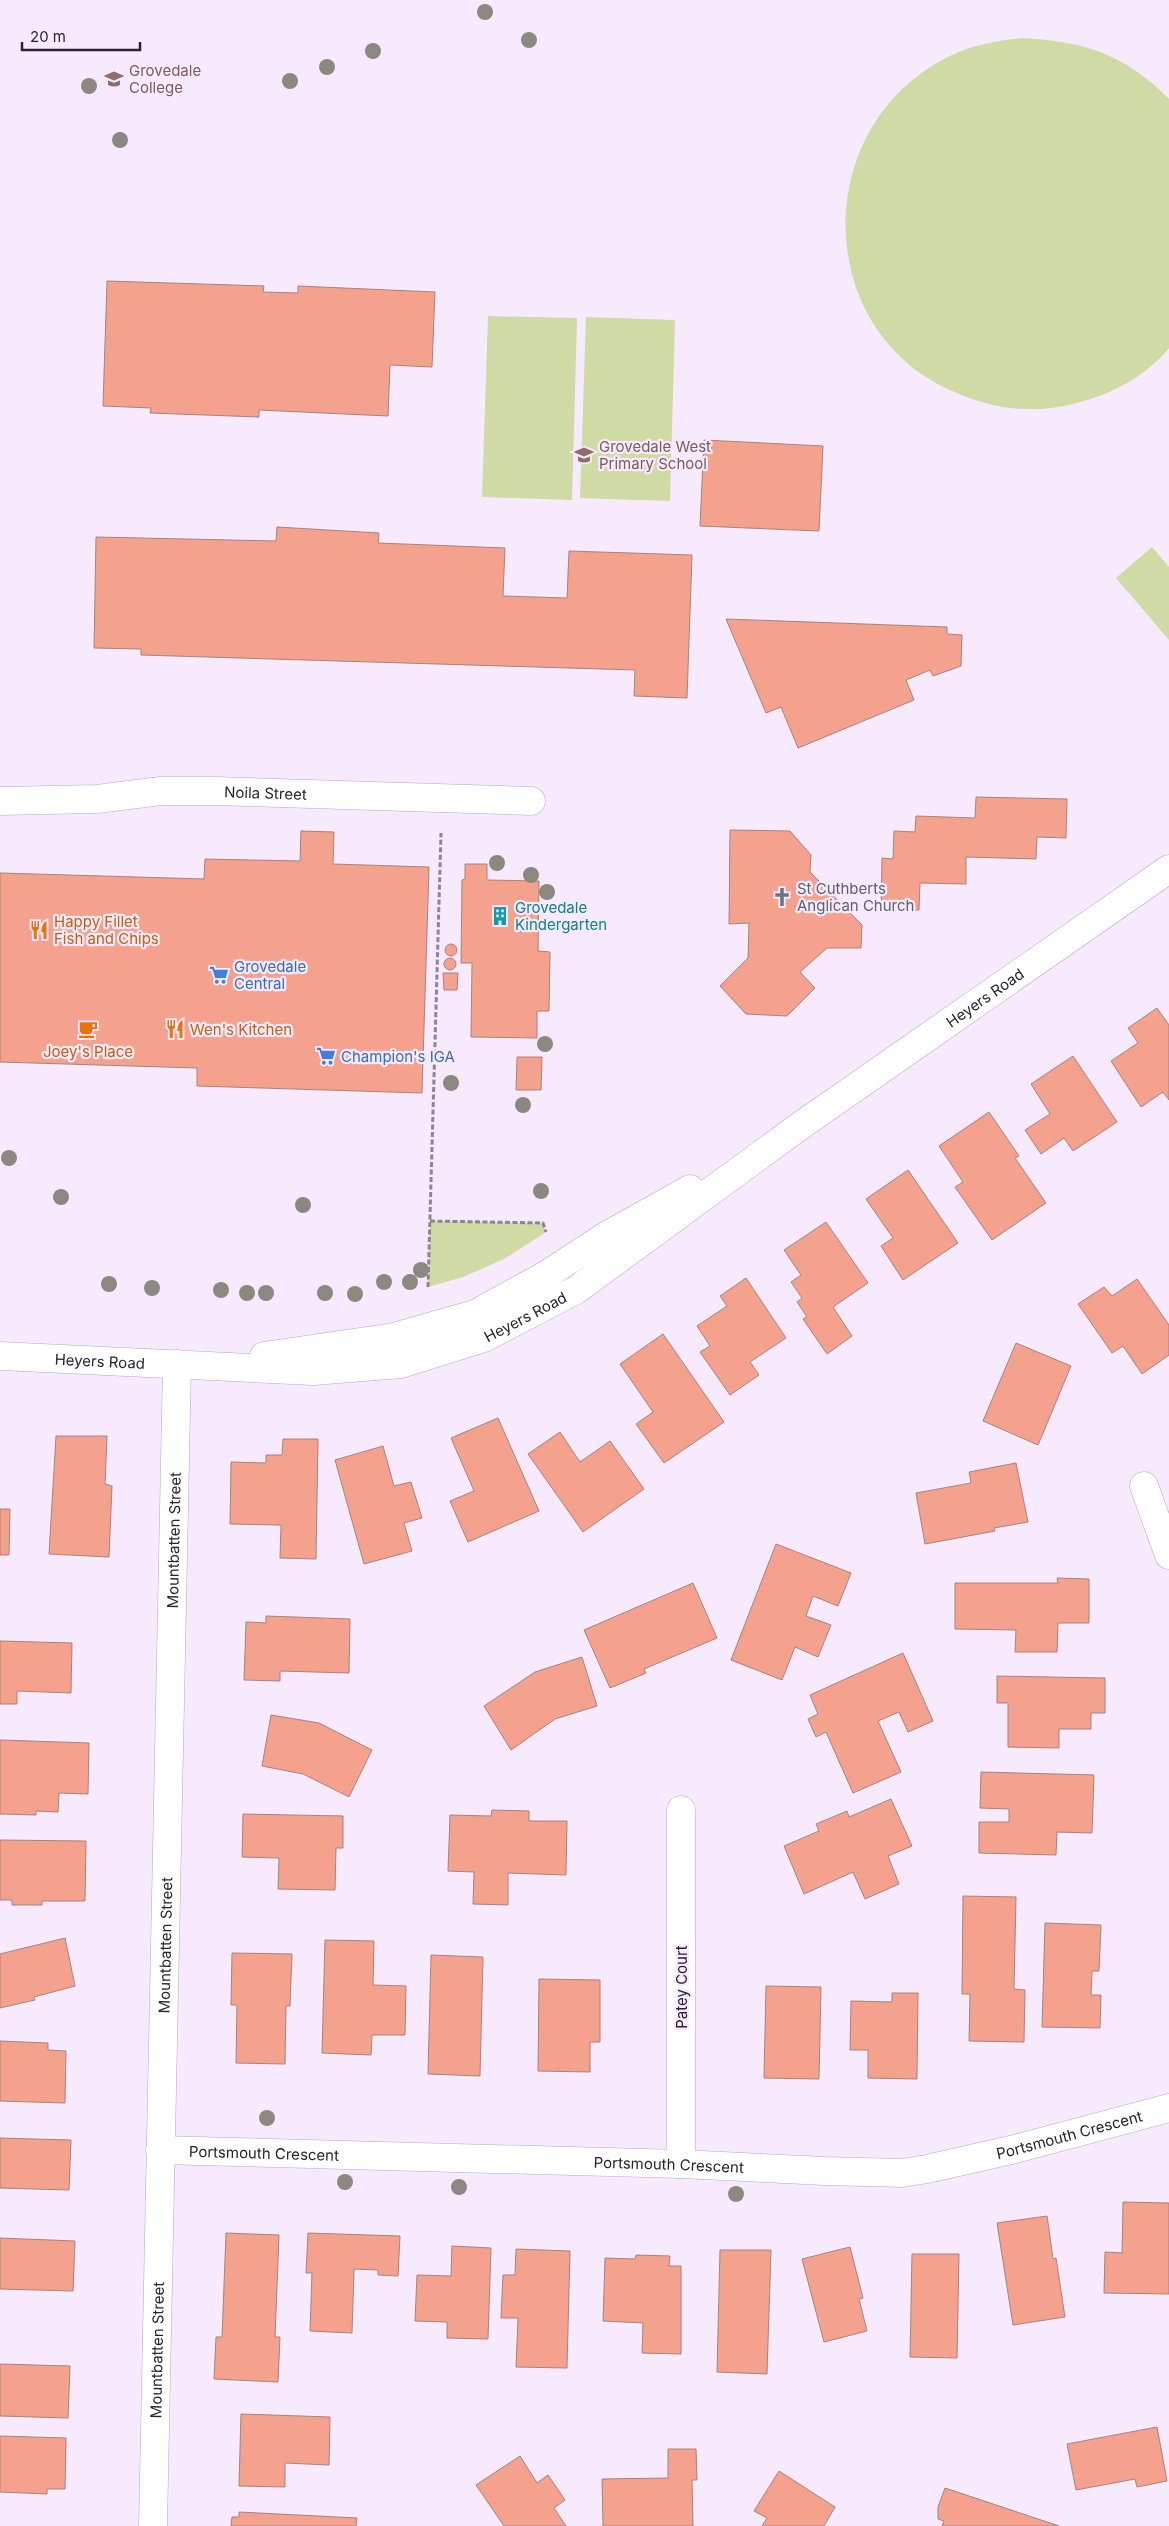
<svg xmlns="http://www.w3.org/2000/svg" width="1169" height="2526" viewBox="0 0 1169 2526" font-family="Inter,sans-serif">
	<rect width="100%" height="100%" fill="#f7eafe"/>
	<path fill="#cfdaa4" d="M1022,38C1083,41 1125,54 1169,99V348C1142,381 1100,400 1058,407C1024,413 991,407 959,394C809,335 809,122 952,55C974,44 998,41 1022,38Z
		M488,316L577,318L572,500L482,497Z
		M586,317L675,320L670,501L580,498Z
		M1152,547L1169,567V640L1116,578Z
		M430,1221L543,1223L546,1232L504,1259L463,1277L428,1287Z"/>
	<path fill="#f4a28d" stroke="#a98279" d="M107,281L264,286L263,292L298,293V286L435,292L432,367L390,365L388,416L259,410V417L150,413L151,408L103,406Z
		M704,440L823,446L819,531L700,526Z
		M277,527L379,533L378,543L505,548L503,596L567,598L569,551L692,555L687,698L634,696L635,670L141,655V649L94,648L96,537L276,541Z
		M726,619L947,627V634L962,635L961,666L933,676L930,670L906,680L914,700L798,748L781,707L766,713Z
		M976,797L1067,799L1066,838L1037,837L1036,859L966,857V884L920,883L919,910L881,909L882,858L893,859L894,831L915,832L916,816L975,818Z
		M730,830L790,831L811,855L810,872L862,925L861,948H827L800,972L815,988L787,1016L746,1014L720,986L748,958L749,923L729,924Z
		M301,831L334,832L333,864L429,867L422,1093L197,1086V1068L0,1062V873L204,879L205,859L300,861Z
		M465,864H487V880L539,881L538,951L550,952L549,1011H537V1038L471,1037L472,963H461L462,880L465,879Z
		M445 950a6 6 0 1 1 12 0a6 6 0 1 1-12 0Z
		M444 964a6 6 0 1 1 12 0a6 6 0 1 1-12 0Z
		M443,973H458L457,990H444Z
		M1157,1008L1169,1025V1100L1163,1092L1141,1107L1111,1061L1138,1043L1128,1028Z
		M1073,1056L1117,1122L1073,1151L1064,1138L1041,1154L1025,1130L1050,1114L1031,1084Z
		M517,1057H542L541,1090H516Z
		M989,1112L1019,1156L1015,1158L1046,1203L992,1240L955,1187L963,1182L939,1146Z
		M908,1170L958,1243L903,1280L881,1246L893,1238L866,1199Z
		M826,1222L868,1283L833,1307L852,1336L827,1354L803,1319L807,1317L797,1302L802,1298L791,1282L801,1275L784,1250Z
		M746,1278L786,1338L750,1362L759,1375L730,1395L700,1352L710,1346L697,1326L727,1306L720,1296Z
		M1137,1279L1169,1325V1355L1142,1374L1123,1346L1112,1353L1078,1304L1104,1287L1112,1296Z
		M663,1334L724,1422L664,1463L636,1424L653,1412L620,1364Z
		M1016,1343L1071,1366L1038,1445L983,1421Z
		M498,1418L539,1511L468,1542L450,1501L474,1491L451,1438Z
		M560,1432L580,1462L610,1441L644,1489L583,1532L528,1454Z
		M56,1436H107L105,1484L112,1486L109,1557L49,1554Z
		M283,1439H318L316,1559L280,1558L281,1525L230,1524L231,1462L266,1463V1455H282Z
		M383,1446L394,1486L411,1482L422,1518L404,1523L412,1551L364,1564L335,1460Z
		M1016,1463L1028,1522L994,1528L995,1531L925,1544L916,1493L971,1483L969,1472Z
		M0,1509H10L9,1555H0Z
		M776,1544L851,1573L838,1606L813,1596L806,1616L831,1625L818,1657L795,1647L782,1680L731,1660Z
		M1057,1578L1089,1579V1623H1058L1057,1652H1015L1016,1630L955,1629V1583H1058Z
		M693,1583L717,1638L644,1669L646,1673L610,1688L584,1630Z
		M266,1616L350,1619L349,1673L280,1671V1681L244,1680L246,1622L266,1623Z
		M0,1641L72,1643L71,1693L17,1691V1704H0Z
		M903,1653L933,1721L908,1732L899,1712L878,1721L901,1772L853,1793L826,1732L816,1737L808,1719L818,1714L810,1695Z
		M582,1657L597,1706L555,1719L511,1750L484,1706L535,1672Z
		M997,1676L1105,1678V1713H1091V1729H1059V1748L1008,1747V1703H997Z
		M271,1715L319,1723L372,1750L349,1797L303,1774L262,1766Z
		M0,1740L89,1743L88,1794L59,1793L58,1812L36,1811V1815L0,1814Z
		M981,1772L1094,1775L1092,1833L1057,1832L1056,1855L979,1853V1822H1009V1809L980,1808Z
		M891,1799L912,1846L888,1856L899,1884L865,1899L853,1872L804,1894L784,1846L819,1831L816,1824L847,1811L849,1817Z
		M492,1810L529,1811V1821H567L566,1875L508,1873V1905L473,1904L474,1872L448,1871L450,1815L491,1816Z
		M243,1814L343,1816V1848H336L335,1890L278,1889L279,1858L242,1857Z
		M0,1840L86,1841L85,1901H42V1905H12V1900H0Z
		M963,1896L1016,1897L1014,1989L1025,1990L1024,2042L969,2041L970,1994H962Z
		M1045,1923L1101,1925L1099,1971H1092L1091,1995H1101L1100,2028L1042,2027Z
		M65,1938L75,1986L34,1997L35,2000L0,2008V1954Z
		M325,1940L374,1941L373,1985L406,1986L405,2035H372L371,2055L322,2053Z
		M232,1953L292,1954L290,2006H286L285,2064L236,2063L237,2005H231Z
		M431,1955L483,1957L480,2076L428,2074Z
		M539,1979L600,1980V2042H590V2072L538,2071Z
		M766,1986L821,1987L819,2079L764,2078Z
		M892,1993H918L917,2079L868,2078V2050H850L851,2001L892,2002Z
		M0,2041L48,2043V2050L66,2051L65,2103L0,2101Z
		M0,2138L71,2140L69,2190L0,2188Z
		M1123,2202L1169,2203V2294L1104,2293L1105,2252L1122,2253Z
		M1047,2216L1053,2259L1056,2258L1065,2317L1013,2325L997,2223Z
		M226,2233L279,2235L275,2337H280L278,2382L214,2379L216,2337H222Z
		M308,2233L400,2236L398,2276L378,2275V2270L354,2269L352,2333L310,2331L312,2273H306Z
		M0,2238L75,2241L73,2291L0,2289Z
		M452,2246L491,2248L488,2339L447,2338V2322L415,2321L417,2275L451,2276Z
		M850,2247L863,2298L859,2299L867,2331L824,2342L802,2259Z
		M516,2249L570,2251L567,2368L516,2367L518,2318H501L503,2275H515Z
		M720,2250H771L767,2374L717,2372Z
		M912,2254H959L957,2358L910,2357Z
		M636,2255L670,2256L669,2266H681V2354L642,2353L643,2323L603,2321L605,2258L635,2259Z
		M0,2364L70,2366L68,2418L0,2416Z
		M241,2414L330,2417L329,2465L285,2463V2487L239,2486Z
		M1157,2427L1167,2481L1137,2487L1135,2479L1076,2490L1067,2444Z
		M0,2436L66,2438L65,2489H47V2494L0,2492Z
		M668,2449H696L697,2480H692L693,2526H603L602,2479L668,2478Z
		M520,2456L537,2483L548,2475L565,2500L554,2508L566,2526H504L476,2485Z
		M779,2471L835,2507L824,2526H762L767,2518L754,2511Z
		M945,2488L1059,2526H942L944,2521L938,2519V2507Z
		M239,2512L357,2518L356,2526H231L232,2517H239Z"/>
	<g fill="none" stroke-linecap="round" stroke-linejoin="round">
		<g stroke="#b9a5c5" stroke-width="29">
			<g id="minor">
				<path id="s1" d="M0,801L97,799L161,791H215L531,801"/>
				<path d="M1144,1486L1169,1555"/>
				<path id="s2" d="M160,2150L681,2164L825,2171L902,2173L927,2169L1011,2150L1169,2108"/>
				<path d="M681,2164V1810"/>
				<path id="s3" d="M153,2526L177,1364"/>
			</g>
		</g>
		<g stroke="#b9a5c5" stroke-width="29">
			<g id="tertiary">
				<path id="s4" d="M0,1356L313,1371L401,1364L484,1338L576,1290L800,1126L1169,869"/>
				<path d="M264,1356L394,1337L475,1314L546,1275L606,1236L690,1189"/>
			</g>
		</g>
		<path stroke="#8f8494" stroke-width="3" stroke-dasharray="5 2.5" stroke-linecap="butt" d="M430,1221L543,1223L546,1232
			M428,1287L441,833"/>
		<use href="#minor" stroke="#fff" stroke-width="28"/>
		<use href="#tertiary" stroke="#fff" stroke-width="28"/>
	</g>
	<g fill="#8b887f">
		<circle cx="485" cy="12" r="8"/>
		<circle cx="529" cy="40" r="8"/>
		<circle cx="373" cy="51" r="8"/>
		<circle cx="327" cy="67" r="8"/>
		<circle cx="290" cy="81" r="8"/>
		<circle cx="89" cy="86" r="8"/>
		<circle cx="120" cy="140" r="8"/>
		<circle cx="497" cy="863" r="8"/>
		<circle cx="531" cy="875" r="8"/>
		<circle cx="547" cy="892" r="8"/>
		<circle cx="545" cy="1044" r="8"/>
		<circle cx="451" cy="1083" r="8"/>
		<circle cx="523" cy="1105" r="8"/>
		<circle cx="9" cy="1158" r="8"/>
		<circle cx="541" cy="1191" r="8"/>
		<circle cx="61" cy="1197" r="8"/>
		<circle cx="303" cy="1205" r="8"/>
		<circle cx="421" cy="1270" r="8"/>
		<circle cx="384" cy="1282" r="8"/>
		<circle cx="410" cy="1282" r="8"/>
		<circle cx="109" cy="1284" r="8"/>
		<circle cx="152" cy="1288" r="8"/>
		<circle cx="221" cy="1290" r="8"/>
		<circle cx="247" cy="1293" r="8"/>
		<circle cx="266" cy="1293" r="8"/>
		<circle cx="325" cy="1293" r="8"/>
		<circle cx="355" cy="1294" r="8"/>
		<circle cx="267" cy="2118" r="8"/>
		<circle cx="345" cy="2182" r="8"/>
		<circle cx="459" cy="2187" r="8"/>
		<circle cx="736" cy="2194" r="8"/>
	</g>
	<defs>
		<g id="school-bare" transform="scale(1.5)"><path d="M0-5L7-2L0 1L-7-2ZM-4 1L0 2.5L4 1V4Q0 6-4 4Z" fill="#8d6e63" stroke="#f7eafe" stroke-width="2.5" paint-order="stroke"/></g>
		<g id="church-bare" transform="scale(1.5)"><path d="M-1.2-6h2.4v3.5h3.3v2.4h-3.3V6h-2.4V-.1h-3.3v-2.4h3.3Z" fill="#6b7280" stroke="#f7eafe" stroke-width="2.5" paint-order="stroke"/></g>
		<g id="building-bare" transform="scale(1.5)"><path d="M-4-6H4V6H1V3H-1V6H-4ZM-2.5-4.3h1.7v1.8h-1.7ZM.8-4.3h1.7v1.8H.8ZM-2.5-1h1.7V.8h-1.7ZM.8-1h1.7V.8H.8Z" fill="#0f9aa8" stroke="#f7eafe" stroke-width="2.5" paint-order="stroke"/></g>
		<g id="restaurant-bare" transform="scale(1.5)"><path d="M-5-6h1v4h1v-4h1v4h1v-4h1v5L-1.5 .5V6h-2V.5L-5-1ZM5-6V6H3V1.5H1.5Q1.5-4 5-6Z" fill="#e8710a" stroke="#f7eafe" stroke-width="2.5" paint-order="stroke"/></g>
		<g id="supermarket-bare" transform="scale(1.5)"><path d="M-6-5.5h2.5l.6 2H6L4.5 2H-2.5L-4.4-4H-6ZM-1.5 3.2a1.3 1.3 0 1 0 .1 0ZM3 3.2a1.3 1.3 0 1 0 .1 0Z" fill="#3f7fe0" stroke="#f7eafe" stroke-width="2.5" paint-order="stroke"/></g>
		<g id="cafe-bare" transform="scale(1.5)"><path d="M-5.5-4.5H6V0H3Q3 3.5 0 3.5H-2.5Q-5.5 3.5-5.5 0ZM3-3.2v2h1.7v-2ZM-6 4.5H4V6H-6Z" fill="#e8710a" stroke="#f7eafe" stroke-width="2.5" paint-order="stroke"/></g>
	</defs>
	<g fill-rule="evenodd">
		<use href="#school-bare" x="114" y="79"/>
		<use href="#school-bare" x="584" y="455"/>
		<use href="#church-bare" x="782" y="897"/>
		<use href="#building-bare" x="500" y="916"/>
		<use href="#restaurant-bare" x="39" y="930"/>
		<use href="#supermarket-bare" x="219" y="975"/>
		<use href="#cafe-bare" x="88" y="1029"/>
		<use href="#restaurant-bare" x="175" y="1029"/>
		<use href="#supermarket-bare" x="326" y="1056"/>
	</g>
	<g text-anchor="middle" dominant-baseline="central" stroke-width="4.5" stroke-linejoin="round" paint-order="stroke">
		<g font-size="15" fill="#785e54" stroke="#f7eafe" text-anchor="start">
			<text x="129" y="70">Grovedale<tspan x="129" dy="17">College</tspan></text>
			<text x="599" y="446">Grovedale West<tspan x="599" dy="17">Primary School</tspan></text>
		</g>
		<g font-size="15" fill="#29212d" stroke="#f7eafe">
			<text stroke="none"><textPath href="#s1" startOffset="266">Noila Street</textPath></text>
			<text stroke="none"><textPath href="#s4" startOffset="1095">Heyers Road</textPath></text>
			<text stroke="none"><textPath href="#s4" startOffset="535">Heyers Road</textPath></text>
			<text stroke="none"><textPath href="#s4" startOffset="100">Heyers Road</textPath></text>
			<text stroke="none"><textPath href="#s3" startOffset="986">Mountbatten Street</textPath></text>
			<text stroke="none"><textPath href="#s3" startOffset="581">Mountbatten Street</textPath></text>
			<text transform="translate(681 1987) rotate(-90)">Patey Court</text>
			<text stroke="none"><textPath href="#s2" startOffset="914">Portsmouth Crescent</textPath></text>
			<text stroke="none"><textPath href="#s2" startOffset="104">Portsmouth Crescent</textPath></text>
			<text stroke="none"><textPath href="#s2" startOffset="509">Portsmouth Crescent</textPath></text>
			<text stroke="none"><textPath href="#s3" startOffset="176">Mountbatten Street</textPath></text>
		</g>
		<g font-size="15" fill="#5b616d" stroke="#f7eafe" text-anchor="start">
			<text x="797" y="888">St Cuthberts<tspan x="797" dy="17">Anglican Church</tspan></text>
		</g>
		<g font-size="15" fill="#0d838f" stroke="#f7eafe" text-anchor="start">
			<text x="515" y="907">Grovedale<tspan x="515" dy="17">Kindergarten</tspan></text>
		</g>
		<g font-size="15" fill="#c56008" stroke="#f7eafe" text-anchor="start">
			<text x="54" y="921">Happy Fillet<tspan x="54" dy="17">Fish and Chips</tspan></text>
			<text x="190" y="1029">Wen's Kitchen</text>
			<text x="88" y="1051" text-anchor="middle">Joey's Place</text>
		</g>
		<g font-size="15" fill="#366cbe" stroke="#f7eafe" text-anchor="start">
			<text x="234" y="966">Grovedale<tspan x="234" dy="17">Central</tspan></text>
			<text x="341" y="1056">Champion's IGA</text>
		</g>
	</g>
	<path d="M22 42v8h118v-8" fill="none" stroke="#29212d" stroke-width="2.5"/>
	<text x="30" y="42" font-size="15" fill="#29212d" stroke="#f7eafe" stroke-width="4" paint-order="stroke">20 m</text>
</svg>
